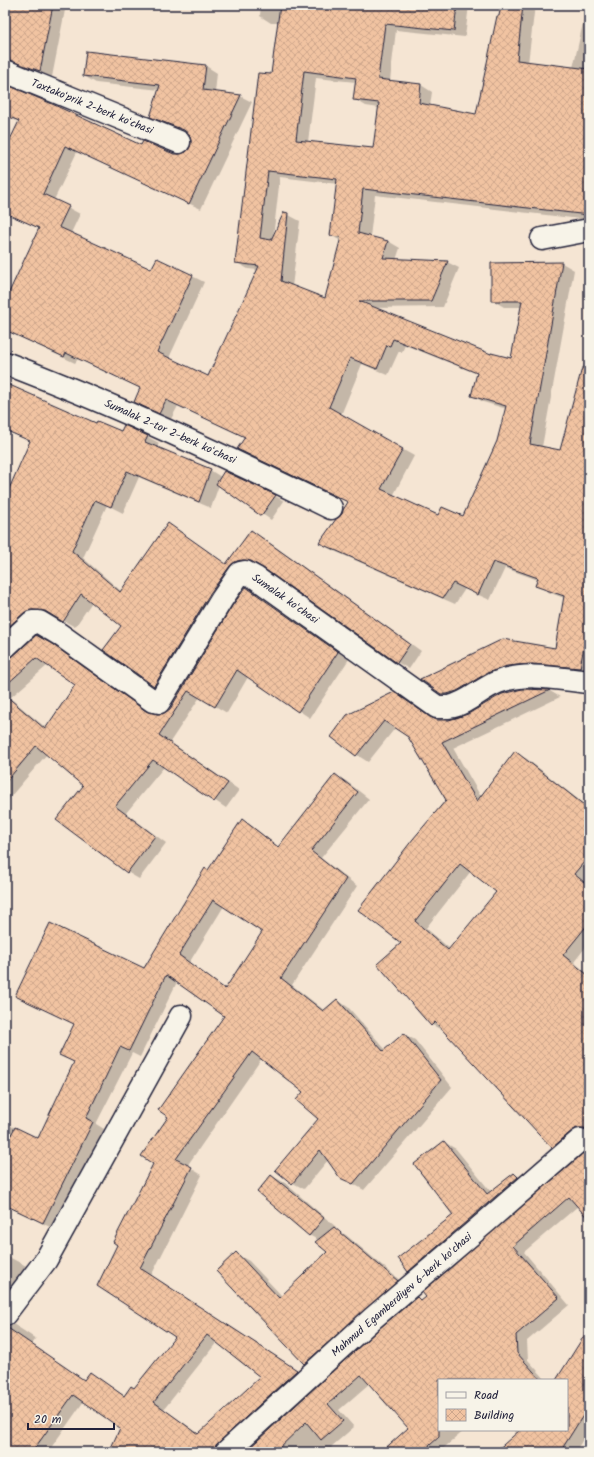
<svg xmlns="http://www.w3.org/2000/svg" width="594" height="1457" viewBox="0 0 594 1457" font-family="Kalam,sans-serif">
	<defs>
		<pattern id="building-cross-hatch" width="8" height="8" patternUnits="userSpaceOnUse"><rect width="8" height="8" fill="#f1c3a1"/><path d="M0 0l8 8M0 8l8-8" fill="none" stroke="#cea78c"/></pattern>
	</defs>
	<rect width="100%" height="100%" fill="#f5e5d3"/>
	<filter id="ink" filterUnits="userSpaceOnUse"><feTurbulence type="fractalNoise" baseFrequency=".025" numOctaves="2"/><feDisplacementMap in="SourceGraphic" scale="8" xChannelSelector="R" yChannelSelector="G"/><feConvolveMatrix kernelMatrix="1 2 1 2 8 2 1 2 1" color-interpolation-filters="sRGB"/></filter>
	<g filter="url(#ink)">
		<path fill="#0003" fill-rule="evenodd" d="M5,5H66L52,77L22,66L16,65L5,72Z
			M261,5H469L465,37L396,30L390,81L421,85L432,92L430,106L477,116L500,17L502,5H535L528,63L573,68L587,5H589V220L375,195L370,237L388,241L400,248L396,260L447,262L459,268L443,307L372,308L492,355L512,359L522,307H504L492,300V264L562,263L574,270L542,447L560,451L589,345V674L454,701L442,694L422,680L555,649L564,598L548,592L536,585L538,580L505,568L490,600L465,589L455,604L332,550L320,543L343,514L349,503L239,449L246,437L178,406L171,419L147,408L135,402L141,388L78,359L75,363L5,330V303L40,229L6,213L5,216V152L19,122L5,116V84L142,147L180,155L187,153L191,147L192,141L190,134L163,123L152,116L160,90L96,83L84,76L206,66L217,73L215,93L240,96L252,102L201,209L77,152L54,200L80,214L71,233L152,271L192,276L204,282L169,358L208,377L258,270L248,269L236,262L272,75L278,23H271L260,16ZM316,78L356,82L354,99L366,106L379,108L374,150L308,142ZM280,177L338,184L332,236L341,241L326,300L292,287L300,221L285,213L273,238ZM405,345L478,374L472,395L483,402L507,409L498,441L464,518L439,516L393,496L414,456L341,415L362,364L388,375L399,351L402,352Z
			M5,384L97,424L121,433L148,437L159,443L157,448L210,470L221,477L275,496L284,501L271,520L219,485L211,508L139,477L123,513L107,505L83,558L121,591L169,525L227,565L251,531L263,538L421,651L409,669L397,662L264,567L255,566L166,692L154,685L105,650L122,626L92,602L75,627L57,617L44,616L5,650V494L7,495L31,442L5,430Z
			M246,588L258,595L349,659L310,718L248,677L227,713L200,697L170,742L239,790L226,808L164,767L126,813L166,843L139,879L127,872L84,785L47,754L5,803V658L6,660H8L36,636L64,652L149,713L157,715L165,714L170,709ZM48,665L77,685L46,728L10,698Z
			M532,690L550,691L560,697L453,748L481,797L516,753L527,759L589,808V943L574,962L589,975V1110L580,1121L589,1131V1134L564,1154L553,1147L444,1031L432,1025L402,943L447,800L409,736L396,727L368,762L357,755L332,737L394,693L434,720H449L467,715ZM471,871L497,892L450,949L426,928Z
			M335,775L346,781L369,799L321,858L357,886L292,985L325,1011L337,1000L348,1007L386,1050L404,1034L415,1040L452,1087L364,1190L341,1177L328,1160L304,1189L293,1183L320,1119L305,1091L262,1058L187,1166L202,1175L151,1276L307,1377L227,1452H110L122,1428L84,1401L48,1452H5V1327H10L13,1324L24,1331L36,1339L32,1344L84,1381L90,1373L125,1396L134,1389L176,1337L119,1244L154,1164L170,1117L225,1016L177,982L140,1057L132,1053L96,1124L104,1129L54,1229L5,1205V1123L38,1139L75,1063L60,1055L75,1024L16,995L144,969L242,821L253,827L279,847ZM224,906L263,932L226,989L189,963ZM217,1342L262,1377L199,1434L164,1409Z
			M444,1142L456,1149L491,1192L515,1174L526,1181L420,1278L409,1271L455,1215Z
			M589,1150V1218L578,1206L524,1252L569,1305L527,1341L528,1360L546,1380H439V1430H465L439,1452H383L410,1428L370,1383L339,1410L354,1427L331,1447L337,1452H246L417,1298L422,1301Z
			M272,1176L285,1183L336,1227L334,1229L346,1235L409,1288L317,1371L304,1363L236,1254L249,1261L282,1296L329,1252L318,1240L309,1235Z
			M5,1255L34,1270L5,1315Z
			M589,1350V1430L575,1452H497L517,1434L514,1430H567V1380H557Z"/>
		<path fill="url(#building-cross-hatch)" stroke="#22223b" fill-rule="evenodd" d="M5,5H53L40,71L5,59Z
			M280,5H457L454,31L385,24L378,79L421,84L419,103L476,114L497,16H499L501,5H523L517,60L589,69V215L363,189L358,233L388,241L383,258L448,261L431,301H359L491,354V353L511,358L522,301H491V263L562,262L530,444L560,450L582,368L589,369V618L580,668L532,664L507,666L487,673L457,691L447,694H441L420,679L503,639L555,648L564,596L535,586L538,578L493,562L478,595L453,583L443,598L319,543L336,519L342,514L343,510L348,502L237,449L245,437L166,400L159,414L134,402L140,388L66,353L64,357L5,330V301L39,228L5,213V150L19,121L5,115V84L50,103L141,145L143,141L174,154H180L186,152L190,147L191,141L189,134L184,130L150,117L160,85L83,76L86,51L206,65L203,90L241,95L189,204L65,146L43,194L69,206L59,227L151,269L157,258L193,275L157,352L208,376L259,266L235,263L258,73L271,74ZM304,71L356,78L353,100L379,103L373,148L296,140ZM268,171L337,179L330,236L341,237L325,298L281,281L288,213L284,212L271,240L260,238ZM393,339L477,373L471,396L506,406L497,441L463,516L442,507L438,515L381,489L403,449L329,407L350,358L377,369L387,345L390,346Z
			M5,383L96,423L97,421L121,431L124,425L148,436L145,442L211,469L199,502L127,471L111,507L95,500L72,551L120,592L168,523L226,564L251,530L410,644L397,663L263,568L251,561L243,560L237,561L230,566L211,592L154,686L103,650L121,626L81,594L63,622L45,611L32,610L24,613L5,630V498L30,441L5,430Z
			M224,471L276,495L261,516L216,484Z
			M246,587L338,652L298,712L237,670L215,707L188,691L159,735L228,783L214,802L153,760L115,806L155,836L127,873L56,820L83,786L36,746L5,783V695L45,729L75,685L36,658L5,686V659L13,656L36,635L52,644L146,711L157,714L164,713L170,709L232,606Z
			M522,689L550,690L442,742L477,801L515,751L589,809V856L574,874L589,886V923L563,955L589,976V1131L584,1128H577L572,1131L552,1148L435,1022L431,1026L377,964L401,943L358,910L413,839L446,800L408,737L384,721L356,756L331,737L347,715L394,692L430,717L437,720H449L468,714L502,694ZM460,864L496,892L448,950L415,921Z
			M335,774L358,792L311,851L346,879L281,978L323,1011L337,999L383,1051L404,1033L441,1080L353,1184L340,1178L320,1150L292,1184L275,1170L318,1119L296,1100L303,1092L252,1052L176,1159L192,1167L140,1268L297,1370L218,1443L214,1448V1452H109L120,1428L73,1395L32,1452H5V1326L84,1380L90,1372L124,1396L131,1386L134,1388L175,1337L97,1286L117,1245L113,1242L153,1164L141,1156L168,1117L158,1110L224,1016L166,975L129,1051L120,1047L86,1118L93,1122L43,1223L5,1205V1147L15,1127L38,1138L74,1062L59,1055L74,1024L15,996L50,923L144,968L205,868L208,870L242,819L278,847ZM213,900L262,932L225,989L179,955ZM207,1335L260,1377L198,1434L154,1402Z
			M444,1141L487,1194L514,1173L518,1177L408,1272L398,1258L453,1215L414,1164Z
			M589,1148V1220L569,1197L513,1246L559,1298L516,1335L517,1353L541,1380H439V1437L422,1452H381L408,1428L361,1375L328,1404L343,1421L321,1440L306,1422L275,1452H245L381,1327L417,1297L421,1301L426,1297L422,1292Z
			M271,1175L324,1218L309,1236L257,1192Z
			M334,1227L398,1281L304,1364L216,1271L236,1252L279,1298L327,1252L315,1242Z
			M589,1328V1406L560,1452H495L520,1430H567V1380H556Z"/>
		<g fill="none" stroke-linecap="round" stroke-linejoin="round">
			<g stroke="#22223b" stroke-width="25">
				<path id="street" d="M5,71L179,142
					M542,239L589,230
					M5,363C116,405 224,456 331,508
					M5,647L32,622H39L59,634L153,701L159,702L222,599L240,573L245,572L256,578L437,707C441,707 445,707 449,707C467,704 482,688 498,682C527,671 559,679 589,682
					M5,1314L46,1260L181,1016
					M226,1452L373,1318L487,1221L580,1140"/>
			</g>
			<use href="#street" stroke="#f7f3e8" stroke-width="22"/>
		</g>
	</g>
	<g text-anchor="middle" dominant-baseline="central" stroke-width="4" stroke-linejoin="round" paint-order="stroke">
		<g font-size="11" fill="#22223b" stroke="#f7f3e8">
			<text transform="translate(92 107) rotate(22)">Taxtakoʻprik 2-berk koʻchasi</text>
			<text transform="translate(170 432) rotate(24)">Sumalak 2-tor 2-berk koʻchasi</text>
			<text transform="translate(285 599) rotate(35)">Sumalak koʻchasi</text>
			<text transform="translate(402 1295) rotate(-41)">Mahmud Egamberdiyev 6-berk koʻchasi</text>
		</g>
	</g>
	<rect width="594" height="1457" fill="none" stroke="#f7f3e8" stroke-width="20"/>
	<rect x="10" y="10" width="574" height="1437" fill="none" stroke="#22223b" stroke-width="1.5" filter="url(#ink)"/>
	<rect x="438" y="1379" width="130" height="52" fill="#f7f3e8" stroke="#a29fa3"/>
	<rect x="446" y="1392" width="20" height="6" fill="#f7f3e8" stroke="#a29fa3"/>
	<text x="474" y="1399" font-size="12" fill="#22223b">Road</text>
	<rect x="446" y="1409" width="20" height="12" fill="url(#building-cross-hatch)" stroke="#a29fa3"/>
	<text x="474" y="1419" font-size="12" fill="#22223b">Building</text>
	<path d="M28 1423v6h86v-6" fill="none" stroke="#22223b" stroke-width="2"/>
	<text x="34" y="1423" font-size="12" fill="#22223b" stroke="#f7f3e8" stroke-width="3" paint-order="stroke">20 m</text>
</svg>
